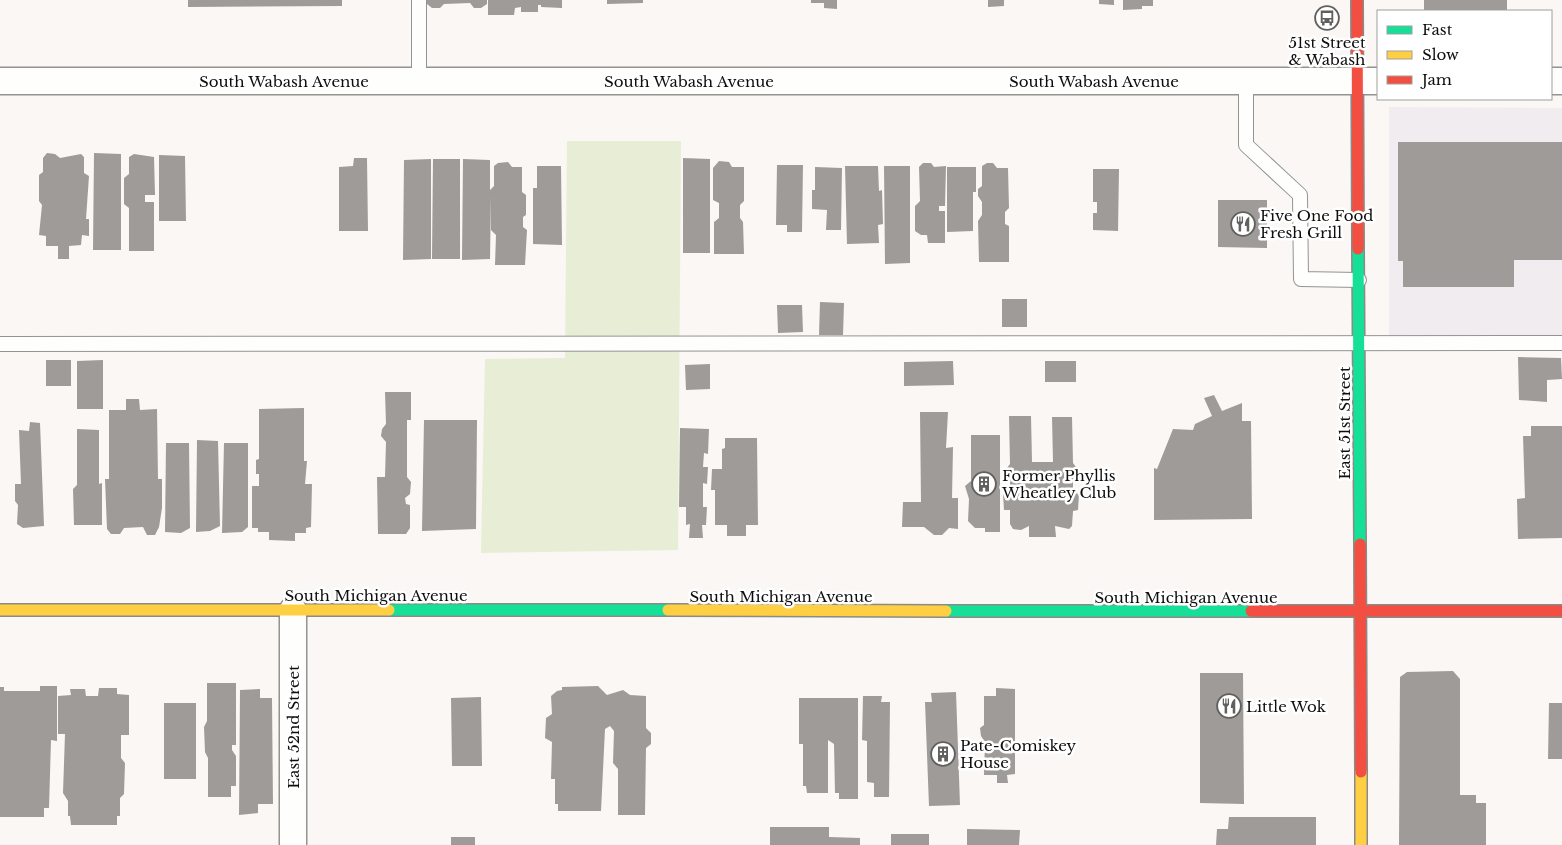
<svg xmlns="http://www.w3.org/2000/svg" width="1562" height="845" viewBox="0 0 1562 845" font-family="'Libre Baskerville',serif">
	<rect width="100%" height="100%" fill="#faf7f4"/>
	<path fill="#f1ecf0" d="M1389,107L1562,108V343H1389Z"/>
	<path fill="#e8edd6" d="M567,141H681L678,550L481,553L485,359L565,358Z"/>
	<path fill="#9e9b99" d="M188,0H342V6L188,7Z
		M427,0H487V4L481,8H474L470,3L444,4L440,8H432L427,4Z
		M488,0H562V8L541,7V5H538V12H521V7L515,8L514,15H488Z
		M607,0H643V3L607,4Z
		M811,0H837V9L824,8V3H811Z
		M988,0H1004V6L988,7Z
		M1099,0H1114V5L1099,4Z
		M1123,0H1153V6H1142V9L1123,10Z
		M1424,0H1507V11H1424Z
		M1398,142H1562V260H1514V287H1403V261H1398Z
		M47,153L55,154L60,158L81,154L84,157V173L89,176L86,219H89V236L82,235L81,245L69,246V259H58V246H46V236L39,235L42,205L39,201V175L43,172V158Z
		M94,153L121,154V250H93Z
		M134,154L154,157L155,195H145V202H154V251H129V208L124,204V178L129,174V157Z
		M159,155L185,156L186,221H159Z
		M354,158H367L368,231H339V167L353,166Z
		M683,158L710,159V253H683Z
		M431,159V259L403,260L404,160Z
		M433,159H460V259H432Z
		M463,159L490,160V190L494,186V166L498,163L508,162L512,167H522V192L526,195V215L523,217V227L527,230L525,265H495L496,235L491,230V195L490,259L462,260Z
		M719,161L729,162L732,167H744V201L740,205V218L743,222L744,254H714V222L719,218V203L713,200V168Z
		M923,163H931L934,167L946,166L945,206H939V211H945V243H928L927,235H921L915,231V206L920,201L919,167Z
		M987,163H993L997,168H1008L1009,208L1005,212V224L1009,226V262H979L978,221L982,215V202L978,196V189L982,186V166Z
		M777,165H803L802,232H787V225H776Z
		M537,166H561L562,245L533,244V188H537Z
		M845,166H878L879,191L882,190L883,224L878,225L879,243L847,244Z
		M884,166H910V263L885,264Z
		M815,167L842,168L841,230H826L827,210L812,209V190H815Z
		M947,167H976V192H973V231L947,232Z
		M1093,169H1119L1118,231L1093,230V213H1097V202H1093Z
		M1218,200H1267V248L1218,247Z
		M1002,299H1027V327H1002Z
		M820,302L844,303L843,335H819Z
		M777,305H802L803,332L778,333Z
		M1518,357L1561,358L1562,379L1547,380V402L1519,400Z
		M46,360H71V386H46Z
		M103,360V409H77V361Z
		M953,361L954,385L904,386V362Z
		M1045,361H1076V382H1045Z
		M710,364V389L686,390L685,365Z
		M385,392H411V420H407V477L411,482L410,494L405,498L406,504L410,505V528L406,534H378L377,477H385L386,442L381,436L382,429L386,424Z
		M1214,395L1222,411L1242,403V421H1251L1252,519L1154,520V468L1157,469L1173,429L1193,430L1195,424L1212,416L1204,398Z
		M126,399H139L140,410L157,409L158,479H162V508L159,527L155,535H147L143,527L124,528L120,534H111L107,529L105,479H109V410H126Z
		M304,408V461H307L305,484H312L311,527L306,528V533H295V541L269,540V532H258V528H252V486H259V474H256V460L259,459V409Z
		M920,412H948L946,448L953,447L952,498H958V529L949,528L942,535H934L924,527H902L903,502H921Z
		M1009,416H1031L1032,462H1053L1052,417H1072L1073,463L1076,467L1077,474L1073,478V493L1079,494L1078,510L1073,511L1072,526L1069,529L1055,526L1056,537H1029V526L1021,530L1013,529L1010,524V510H1004L1003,494H1010V478L1007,476V468L1010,464Z
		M424,420H477L476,529L422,531Z
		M30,422L40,423L44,526L23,528L17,524L18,505L15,501V484H21L19,430L29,431Z
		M1531,426H1562V538L1518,539L1517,499L1525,498L1523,436H1531Z
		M680,428L709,429L708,454L704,453L703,467H708L707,484L703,483V507H707L706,525H702L703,538H689L690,524L686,525V507H679Z
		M77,429L99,430V484L102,483V525H74L73,489L77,485Z
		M971,435H1000V532H985V528H975L968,521L969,499L965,486L971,481Z
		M725,438H757L758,525H746V536H727V525H715V490H711L712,469H722V449L725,448Z
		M197,440L218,441L220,526L210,531L196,532Z
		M166,443H189L190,528L181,533L165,532Z
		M224,443H248V527L242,532L222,533Z
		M1453,671L1460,679V795H1476V803H1486V845H1399L1400,677L1407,672Z
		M1200,673H1243L1244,804L1200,803Z
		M207,683H236V745H232V750L236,756V786H231V797H208V758L205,752L204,727L207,721Z
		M40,686H57V741L51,740L49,808H44V817H0V687H4V691H40Z
		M598,686L607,695L623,690L630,695L646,696V728L651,733V744L646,748L645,815H618V769L613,763L614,731L610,726L605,729L601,811H558V804H555V779H551L552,742L545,738L546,718L552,714L551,696L557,691L562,690V687Z
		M99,688H117V694L129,695V735H121V758L125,763L124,794L120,798V816H117V825H71L70,816H68V801L63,793L65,734H58V696L71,695L70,689H85L86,696H98Z
		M996,688L1015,689V774L1007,775L1008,783H997V775H984L985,742L981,736L980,728L984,725V696H996Z
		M260,689V698H272L273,804H258V813L239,815L240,690Z
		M956,692L960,805L929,806L925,702H932L931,693Z
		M863,696H882L881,702H890L889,797H874V783L867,782V741L862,740Z
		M481,697L482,766H452L451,698Z
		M799,698H858V799H839V793H835L834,744L828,740V793H807L806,786H803V744H799Z
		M164,703H196V779H164Z
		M1549,703H1562V759H1548Z
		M1229,817H1316V845H1216L1217,829H1228Z
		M770,827H829V837L860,838V845H770Z
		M967,829L1020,830L1019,845H967Z
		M891,834H929V845H891Z
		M451,837H475V845H451Z"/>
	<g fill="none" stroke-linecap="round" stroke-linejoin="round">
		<g stroke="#949392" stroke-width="16">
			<path id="lane" d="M419,0V81
				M1246,81V145L1300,195L1301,279L1359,280
				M0,344L1562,343"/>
		</g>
		<g stroke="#949392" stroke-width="29">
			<path id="street" d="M0,81H1378
				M1551,81H1562
				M293,610V845"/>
		</g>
		<g stroke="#8b8a88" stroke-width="14">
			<path id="fast" d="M1358,249L1360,544
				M389,610H668
				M946,611H1251"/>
		</g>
		<g stroke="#8b8a88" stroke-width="14">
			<path id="slow" d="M0,610H389
				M668,610L946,611
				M1361,772V845"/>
		</g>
		<g stroke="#8b8a88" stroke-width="14">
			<path id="jam" d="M1357,0L1358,249
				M1360,544L1361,772
				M1251,611H1562"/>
		</g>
		<use href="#lane" stroke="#fefefd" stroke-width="14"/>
		<use href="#street" stroke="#fefefd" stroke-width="26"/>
		<use href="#fast" stroke="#16e098" stroke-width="11"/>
		<use href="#slow" stroke="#ffcf43" stroke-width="11"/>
		<use href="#jam" stroke="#f24e42" stroke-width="11"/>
	</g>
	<defs>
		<g id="bus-ring" transform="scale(1.25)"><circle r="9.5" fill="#fff" stroke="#61605e" stroke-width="1.5"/><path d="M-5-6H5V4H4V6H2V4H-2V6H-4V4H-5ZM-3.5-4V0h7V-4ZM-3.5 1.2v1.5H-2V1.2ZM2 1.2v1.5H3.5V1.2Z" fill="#61605e"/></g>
		<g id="restaurant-ring" transform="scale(1.25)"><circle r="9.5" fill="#fff" stroke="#61605e" stroke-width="1.5"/><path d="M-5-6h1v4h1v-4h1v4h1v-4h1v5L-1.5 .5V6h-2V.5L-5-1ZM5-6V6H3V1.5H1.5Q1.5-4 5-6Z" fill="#61605e"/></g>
		<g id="building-ring" transform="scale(1.25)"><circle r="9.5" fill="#fff" stroke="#61605e" stroke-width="1.5"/><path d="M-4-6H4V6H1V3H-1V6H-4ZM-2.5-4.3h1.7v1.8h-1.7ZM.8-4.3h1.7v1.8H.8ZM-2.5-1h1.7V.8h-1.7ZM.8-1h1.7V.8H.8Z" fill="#61605e"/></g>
	</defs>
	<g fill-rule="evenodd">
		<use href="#bus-ring" x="1327" y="18"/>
		<use href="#restaurant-ring" x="1243" y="224"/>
		<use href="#building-ring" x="984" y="484"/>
		<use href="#restaurant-ring" x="1229" y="706"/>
		<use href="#building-ring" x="943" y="754"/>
	</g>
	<g text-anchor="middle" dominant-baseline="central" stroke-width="5" stroke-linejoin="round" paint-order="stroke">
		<g font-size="15" fill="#0e0e0e" stroke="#fff" text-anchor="start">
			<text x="1327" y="42" text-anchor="middle">51st Street<tspan x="1327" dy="17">&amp; Wabash</tspan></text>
			<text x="1260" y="215">Five One Food<tspan x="1260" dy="17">Fresh Grill</tspan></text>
			<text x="1002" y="475">Former Phyllis<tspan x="1002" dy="17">Wheatley Club</tspan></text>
			<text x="1246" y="706">Little Wok</text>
			<text x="960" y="745">Pate-Comiskey<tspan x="960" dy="17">House</tspan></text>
		</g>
		<g font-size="15" fill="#0e0e0e" stroke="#fff">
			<text x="284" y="81">South Wabash Avenue</text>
			<text x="689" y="81">South Wabash Avenue</text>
			<text x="1094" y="81">South Wabash Avenue</text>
			<text transform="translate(1344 423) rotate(-90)">East 51st Street</text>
			<text x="376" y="595">South Michigan Avenue</text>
			<text x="781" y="596">South Michigan Avenue</text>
			<text x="1186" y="597">South Michigan Avenue</text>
			<text transform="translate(293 727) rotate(-90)">East 52nd Street</text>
		</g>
	</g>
	<rect x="1377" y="10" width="175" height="90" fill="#ffffff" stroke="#9f9f9f"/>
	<rect x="1387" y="26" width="25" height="8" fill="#16e098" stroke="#9f9f9f"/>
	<text x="1422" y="35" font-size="15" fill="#0e0e0e">Fast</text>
	<rect x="1387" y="51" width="25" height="8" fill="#ffcf43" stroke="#9f9f9f"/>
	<text x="1422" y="60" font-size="15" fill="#0e0e0e">Slow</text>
	<rect x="1387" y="76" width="25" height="8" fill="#f24e42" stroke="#9f9f9f"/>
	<text x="1422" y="85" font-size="15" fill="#0e0e0e">Jam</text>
</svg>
